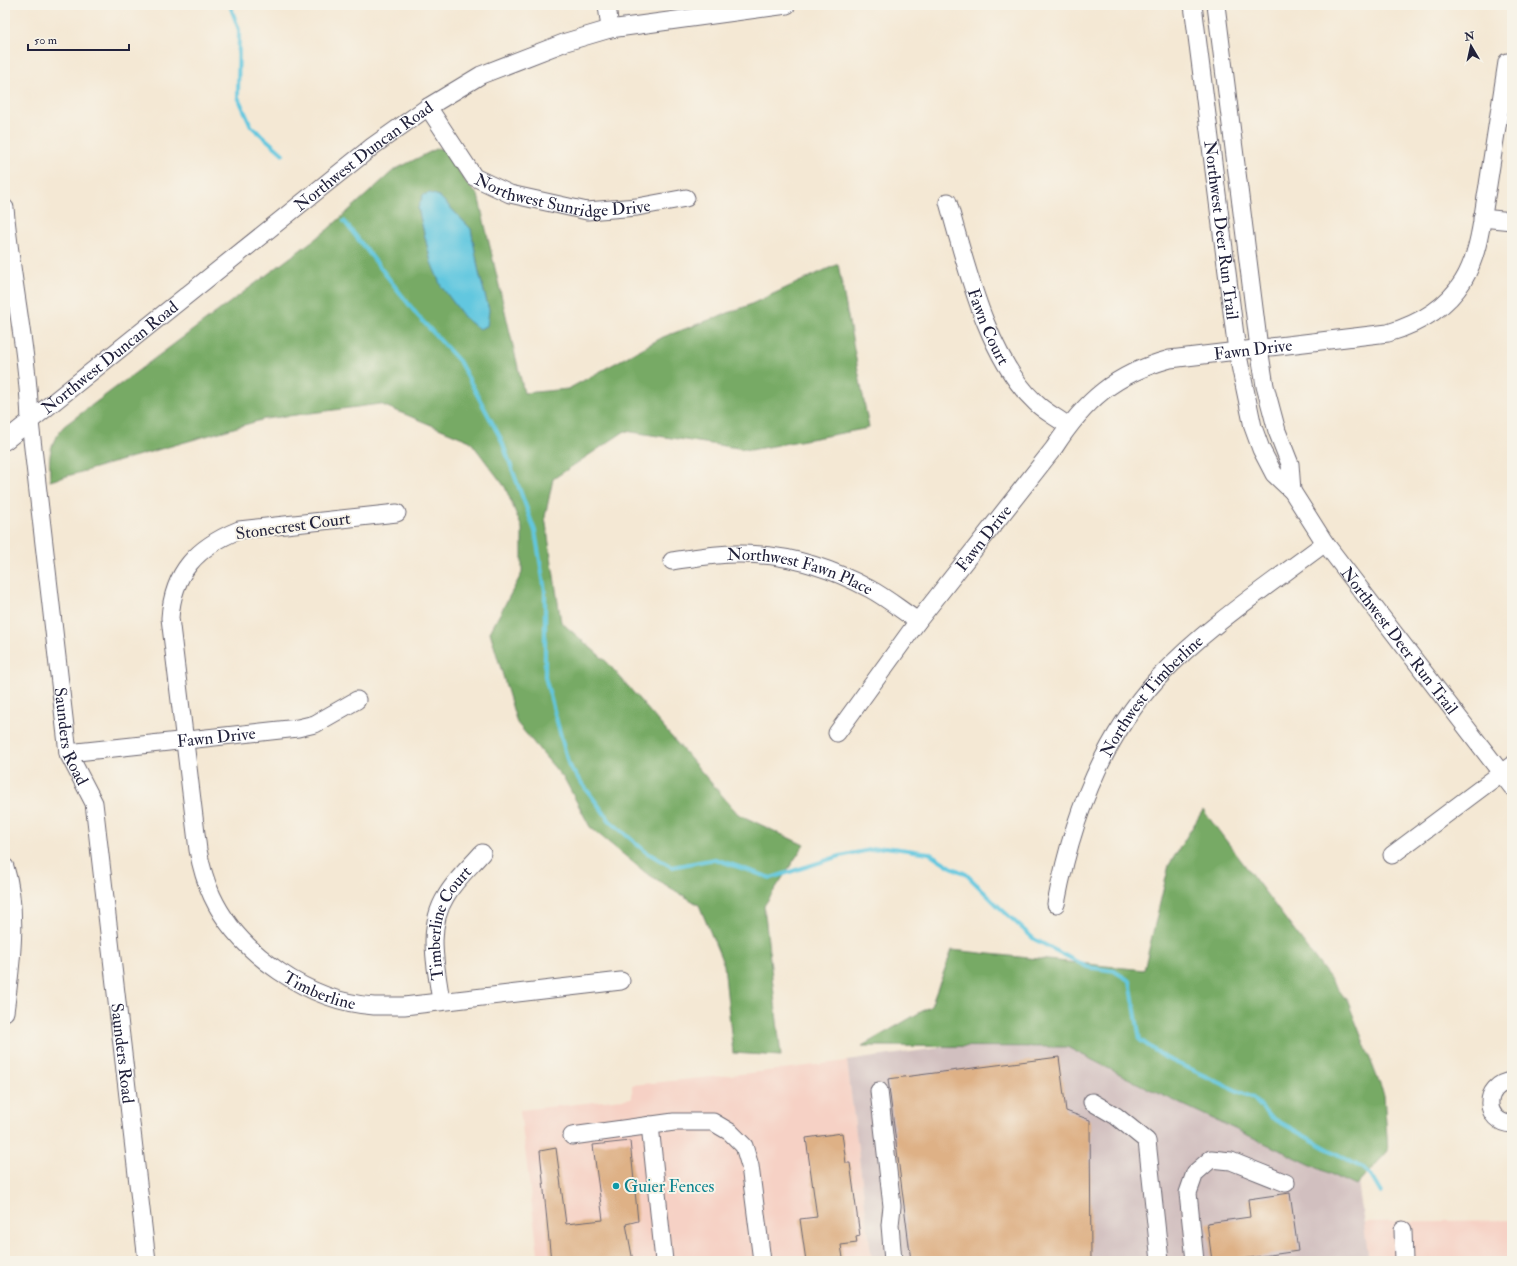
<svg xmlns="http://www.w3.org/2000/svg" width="1517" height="1266" viewBox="0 0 1517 1266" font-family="'IM FELL Double Pica',serif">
	<rect width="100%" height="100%" fill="#f7f3e8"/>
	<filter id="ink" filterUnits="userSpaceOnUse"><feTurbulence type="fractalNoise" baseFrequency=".025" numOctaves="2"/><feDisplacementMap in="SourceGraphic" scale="8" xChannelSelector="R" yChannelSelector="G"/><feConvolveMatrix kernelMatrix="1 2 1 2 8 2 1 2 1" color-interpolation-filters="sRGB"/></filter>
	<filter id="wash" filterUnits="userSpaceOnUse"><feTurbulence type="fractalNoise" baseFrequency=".012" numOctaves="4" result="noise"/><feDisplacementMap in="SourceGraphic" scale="16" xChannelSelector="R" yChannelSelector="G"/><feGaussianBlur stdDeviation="0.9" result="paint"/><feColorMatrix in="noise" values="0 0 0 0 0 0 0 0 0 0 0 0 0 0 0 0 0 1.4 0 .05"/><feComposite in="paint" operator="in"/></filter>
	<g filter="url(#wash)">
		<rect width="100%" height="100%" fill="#f4e8d4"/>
		<path fill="#f6d1c5" d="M847,1061L872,1261H539L520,1110L632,1098V1085L760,1072Z
			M1512,1220V1261H1369L1363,1222Z"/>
		<path fill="#d1bfbf" d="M1234,1006L1347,1102L1369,1261H872L847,1061Z"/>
		<path fill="#77aa65" stroke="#4c6650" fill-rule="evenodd" d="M438,148L445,150L467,184L478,195L524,393L568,389L663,337L747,306L838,264L869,428L751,450L625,431L553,479L545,517L561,622L607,662L738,814L804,845L764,906L781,1056L733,1053L724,965L699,905L646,873L590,827L565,780L517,723L490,632L522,573V528L505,487L470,441L380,404L265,419L50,481C49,458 48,444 64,426L327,230L394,170ZM439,196L471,229L479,273L489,310L431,262L418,208Z
			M1203,810L1348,1002L1384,1095L1388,1151L1356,1186L1143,1086L1067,1047L862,1046L931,1006L952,950L1144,970L1169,865Z"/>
		<path fill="#62c7df" stroke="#42748d" d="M430,193L439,196L471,229L479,273L489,310L487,326L479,329L465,318L441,286L431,262L418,208L423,195Z"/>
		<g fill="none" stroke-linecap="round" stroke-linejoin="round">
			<path stroke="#62c7df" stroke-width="4" d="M230,5L239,30L238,97L251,126L283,154
				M344,221L418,316L459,361L501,439L535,531L545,591V677L569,766L610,821L646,852L672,867L715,859L771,878L840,856L885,847L929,853L951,867L966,874L999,907L1034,939L1087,967L1114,971L1130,981L1140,1040L1166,1058L1253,1098L1269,1116L1362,1168L1371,1176L1381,1193"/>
		</g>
		<g id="blocks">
			<path fill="#deb186" d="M1059,1057L1066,1111L1090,1120L1091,1261H911L888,1079Z
				M842,1133L846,1163H850L860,1236L856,1237L857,1243L841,1245L843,1258L806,1261L800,1219L817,1217L806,1138Z
				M630,1141L638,1221L626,1224L633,1261H551L540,1151L556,1148L566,1224L603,1220L593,1145Z
				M1290,1193L1298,1251L1228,1261H1212L1207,1223L1250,1217L1248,1199Z"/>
		</g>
	</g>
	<g filter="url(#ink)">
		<use href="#blocks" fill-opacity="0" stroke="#6c6771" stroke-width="1"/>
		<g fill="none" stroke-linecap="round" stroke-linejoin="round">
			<g stroke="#6c6771" stroke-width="19">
				<g id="minor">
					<path d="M607,5L610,29"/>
					<path id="s1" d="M1193,5L1237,351L1253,427L1261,449L1274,474L1292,491L1325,543L1512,787"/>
					<path d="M1216,5L1259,348L1265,386L1277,431L1290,464L1292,491"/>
					<path id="s2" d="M428,107L474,177L510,194L587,211L637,207L686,198"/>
					<path id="s3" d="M948,202C966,265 987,358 1036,403C1045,412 1058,418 1068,426"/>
					<path id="s4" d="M5,208C11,279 28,350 30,422L68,753L94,803L147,1261"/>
					<path d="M1482,218L1512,221"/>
					<path id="s5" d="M5,441L373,146L428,107L481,75L566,42L610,29L787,5"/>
					<path id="s6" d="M397,513L239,530C197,547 173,572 170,618L198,850C201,866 205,881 212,896C239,954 310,1002 374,1006C384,1006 394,1006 404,1006L621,981"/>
					<path id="s7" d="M672,561C693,558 714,554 736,554C782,553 829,567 870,589C887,598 902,611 918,621"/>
					<path id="s8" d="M837,733L918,621L1054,448C1085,400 1115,374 1170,359L1388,333C1418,324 1446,309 1463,281C1480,253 1482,217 1488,185C1494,144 1501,103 1507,62"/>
					<path id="s9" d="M68,753L298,728L315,724L357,700"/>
					<path d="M1392,855L1512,765"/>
					<path d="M5,867C19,911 11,967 5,1012"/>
					<path id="s10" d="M1056,904C1071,823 1101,740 1158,678C1207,626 1268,586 1325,543"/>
					<path id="s11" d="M441,1001C436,966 426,928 446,896C455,880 470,867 482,853"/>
					<path d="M1512,1081C1482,1084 1483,1123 1512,1124"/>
					<path d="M879,1091L892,1206L890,1225L893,1261"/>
					<path d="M1092,1102L1116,1116L1147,1141L1160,1261"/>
					<path d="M650,1125L664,1261"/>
					<path d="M572,1136L674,1122H713L730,1132L744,1146L750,1166L762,1261"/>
					<path d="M1403,1230L1404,1261"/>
					<path d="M1195,1261L1188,1193L1195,1173L1211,1159L1231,1161L1286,1183"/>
				</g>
			</g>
			<use href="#minor" stroke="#fff" stroke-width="17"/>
		</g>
	</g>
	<circle fill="#0f9aa8" stroke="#f7f3e8" stroke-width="1.5" cx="616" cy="1186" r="4"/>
	<g text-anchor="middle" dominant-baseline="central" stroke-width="4" stroke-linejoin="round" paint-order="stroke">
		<g font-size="17" fill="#22223b" stroke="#f7f3e8">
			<text stroke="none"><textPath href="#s5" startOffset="458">Northwest Duncan Road</textPath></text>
			<text stroke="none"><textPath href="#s2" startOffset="176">Northwest Sunridge Drive</textPath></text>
			<text stroke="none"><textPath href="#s1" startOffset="227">Northwest Deer Run Trail</textPath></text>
			<text stroke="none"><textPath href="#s3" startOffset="131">Fawn Court</textPath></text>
			<text stroke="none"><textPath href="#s8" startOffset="592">Fawn Drive</textPath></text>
			<text stroke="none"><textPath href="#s5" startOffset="134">Northwest Duncan Road</textPath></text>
			<text transform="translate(293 526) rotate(-8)">Stonecrest Court</text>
			<text stroke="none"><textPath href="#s8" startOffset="244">Fawn Drive</textPath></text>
			<text stroke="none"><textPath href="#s7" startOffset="131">Northwest Fawn Place</textPath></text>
			<text stroke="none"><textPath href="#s1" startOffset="687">Northwest Deer Run Trail</textPath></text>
			<text stroke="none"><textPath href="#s10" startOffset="233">Northwest Timberline</textPath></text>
			<text stroke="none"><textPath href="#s4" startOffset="533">Saunders Road</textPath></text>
			<text stroke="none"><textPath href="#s9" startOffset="149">Fawn Drive</textPath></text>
			<text stroke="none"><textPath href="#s11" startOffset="82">Timberline Court</textPath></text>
			<text stroke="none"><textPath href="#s6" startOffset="707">Timberline</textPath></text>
			<text stroke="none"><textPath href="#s4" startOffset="857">Saunders Road</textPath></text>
		</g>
		<g font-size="17" fill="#0d838f" stroke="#f7f3e8" text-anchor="start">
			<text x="624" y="1186">Guier Fences</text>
		</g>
	</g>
	<rect width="1517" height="1266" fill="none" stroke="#f7f3e8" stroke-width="20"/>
	<g transform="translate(1471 46) rotate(351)" stroke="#f7f3e8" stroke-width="3" paint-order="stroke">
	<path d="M0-3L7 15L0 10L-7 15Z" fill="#22223b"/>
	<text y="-6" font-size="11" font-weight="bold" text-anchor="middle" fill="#22223b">N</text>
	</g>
	<path d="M28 44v6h101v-6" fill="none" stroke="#22223b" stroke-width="2"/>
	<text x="34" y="44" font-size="12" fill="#22223b" stroke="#f7f3e8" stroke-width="3" paint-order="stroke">50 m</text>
</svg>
